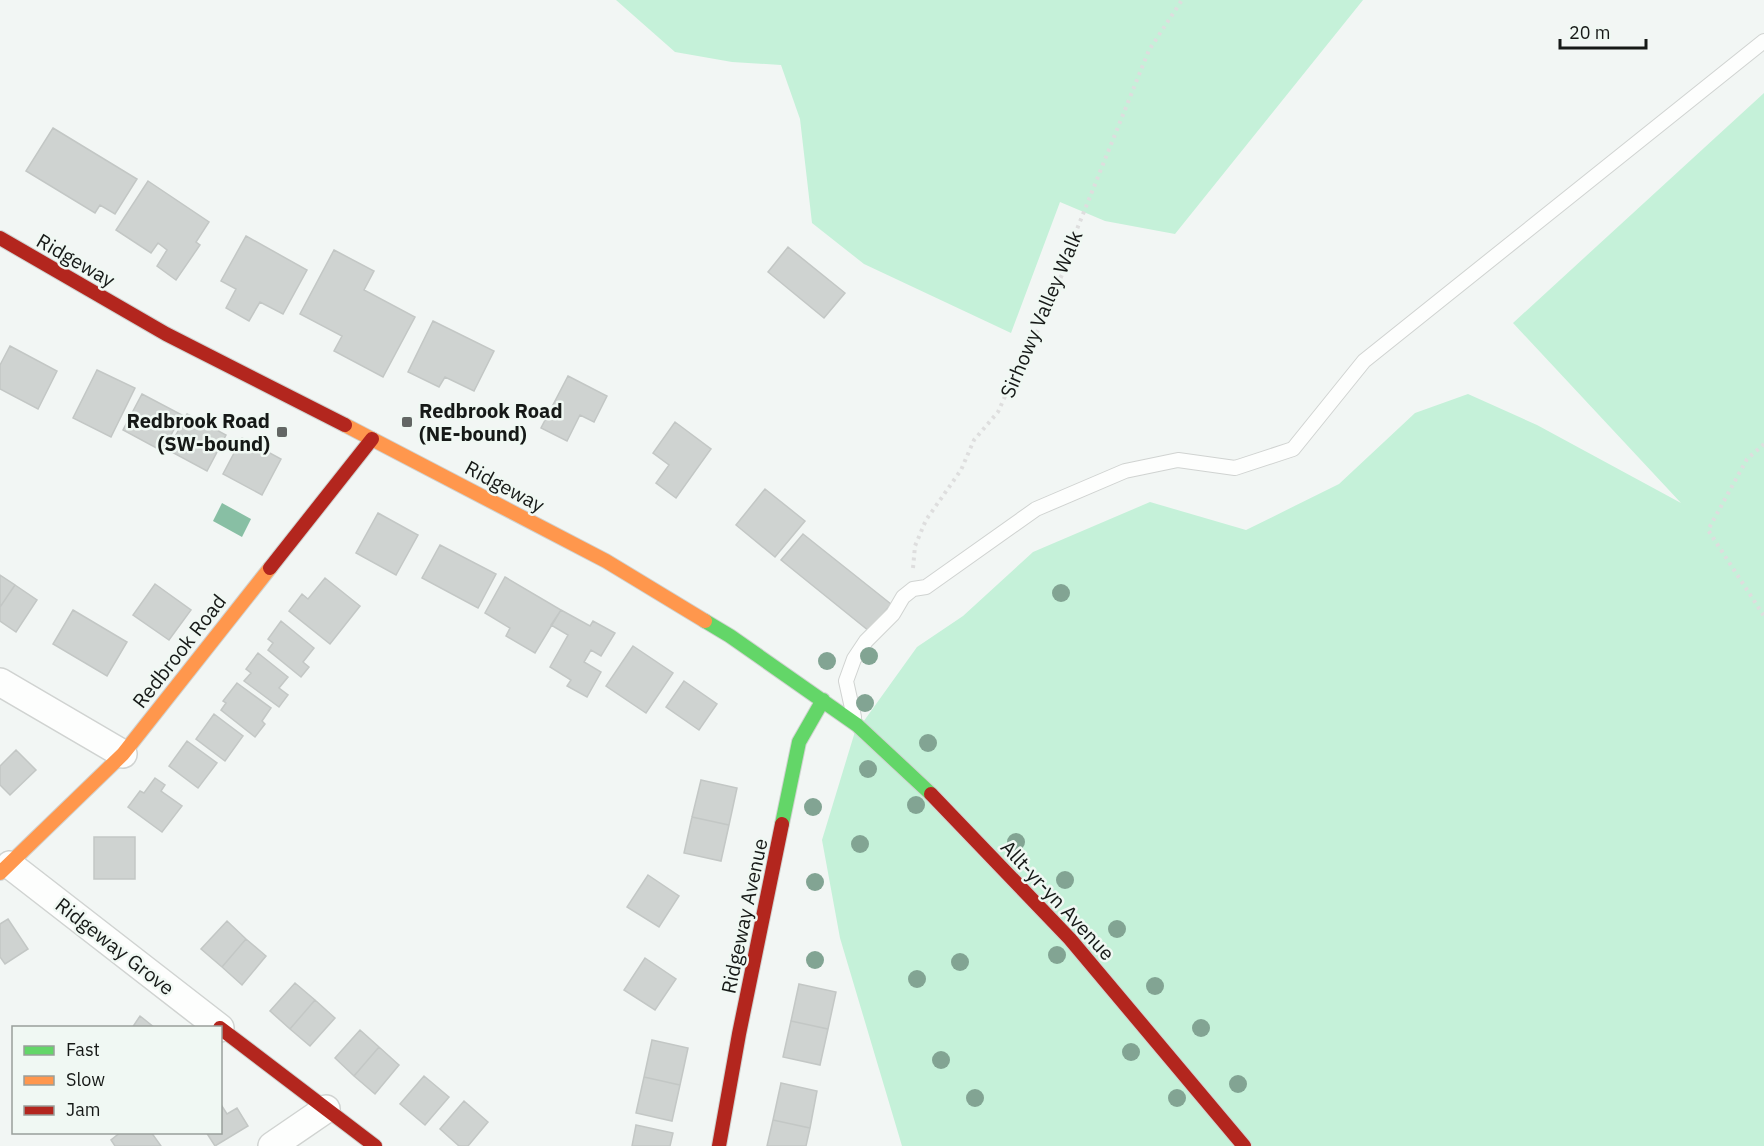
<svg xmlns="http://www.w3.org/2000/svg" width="1764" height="1146" viewBox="0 0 1764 1146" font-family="'IBM Plex Sans',sans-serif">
	<rect width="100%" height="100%" fill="#f2f6f4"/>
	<path fill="#c5f1d9" d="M616,0H1363L1175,234L1105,221L1060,202L1011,333L864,264L812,223L800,119L781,65L732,62L675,52Z
		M1764,93V1146H902L840,938L822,840L857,725H861L917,647L963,616L1033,552L1150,502L1246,530L1339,484L1415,413L1468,394L1537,425L1681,503L1513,323Z"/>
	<path fill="#88bfa4" d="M222,503L251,519L242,537L213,521Z"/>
	<path fill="#cfd3d1" stroke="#c3c7c5" stroke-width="1.5" d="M53,128L137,179L115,214L100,205L95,213L26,171Z
		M148,181L209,222L196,242L200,245L176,280L157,266L167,250L158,243L151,253L116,230Z
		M246,236L307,270L283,314L260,302L249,321L226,308L236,289L221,281Z
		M788,247L845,293L824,318L768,272Z
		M334,250L374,271L364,290L415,317L383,377L334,351L342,336L300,314Z
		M433,321L494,351L474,391L445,377L439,387L408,372Z
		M10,346L57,371L38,409L0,389V365Z
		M97,370L135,388L111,437L73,418Z
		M568,376L607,396L594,422L580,415L567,441L541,428Z
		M142,394L182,415L162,451L123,430Z
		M187,414L226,435L207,471L168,450Z
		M675,422L711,449L676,498L656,483L669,465L653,453Z
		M242,438L281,459L262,495L223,474Z
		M765,489L805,521L775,557L736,525Z
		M378,513L418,535L396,575L356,553Z
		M803,534L891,604L869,631L781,560Z
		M440,545L496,574L478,608L422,578Z
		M0,575L15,585L0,607Z
		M505,577L561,610L535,653L506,636L510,628L485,613Z
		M325,578L360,606L330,644L289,611L302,594L308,599Z
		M155,584L191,610L169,640L133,615Z
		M15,585L37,600L16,632L0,621V607Z
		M73,610L127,642L107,676L53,644Z
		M561,610L590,626L593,621L615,633L601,656L591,650L584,662L601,672L587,697L567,686L571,680L550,667L568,635L551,625Z
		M281,621L314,648L303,662L309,667L301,677L268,650L273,643L268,639Z
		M633,646L673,673L646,713L606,686Z
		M258,653L288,677L279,688L288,695L279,707L244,681L251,673L246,669Z
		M684,681L717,704L699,730L666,707Z
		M237,683L271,708L262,721L265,724L255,737L221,710L226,703L223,701Z
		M214,714L243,736L225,761L196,739Z
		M187,741L217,763L198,788L169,766Z
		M16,750L36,770L10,795L0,785V766Z
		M155,778L165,785L161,791L182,806L162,832L128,807L140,791L144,793Z
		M701,780L737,788L729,825L692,817Z
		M692,817L729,825L721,861L684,853Z
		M94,837H135V879H94Z
		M648,875L679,896L659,927L627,907Z
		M8,919L28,949L5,964L0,957V924Z
		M227,921L246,939L222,967L201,949Z
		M246,939L266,956L242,985L222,967Z
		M645,958L676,979L655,1010L624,990Z
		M295,983L315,1000L290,1029L270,1011Z
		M799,984L836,992L828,1029L791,1021Z
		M315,1000L335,1018L310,1046L290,1029Z
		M140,1016L155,1028H132Z
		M791,1021L828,1029L820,1065L783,1057Z
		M360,1030L379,1047L354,1076L335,1058Z
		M652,1040L688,1048L680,1085L644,1077Z
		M379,1047L399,1065L375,1094L354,1076Z
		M424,1076L449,1097L425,1125L400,1104Z
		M644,1077L680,1085L672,1121L636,1113Z
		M781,1083L817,1091L810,1128L773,1120Z
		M464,1101L488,1122L468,1146H459L440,1129Z
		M220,1103L227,1114L237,1108L248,1126L215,1146L206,1132H220Z
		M773,1120L810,1128L806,1146H767Z
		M636,1125L673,1133L670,1146H632Z
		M121,1132H151L161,1146H115L111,1140Z"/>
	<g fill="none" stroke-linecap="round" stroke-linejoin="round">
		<g stroke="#d0d3d1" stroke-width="16">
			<path id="lane" d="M854,717L846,681L854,659L866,641L893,614L903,597L913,589L926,587L1036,509L1125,471L1178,460L1235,468L1293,449L1364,361L1764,41"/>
		</g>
		<g stroke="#d0d3d1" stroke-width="30">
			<path id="street" d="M0,682L123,754
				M10,865L220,1028
				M272,1146L326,1109"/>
		</g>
		<g stroke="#d0d3d1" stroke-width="16">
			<path id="fast" d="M705,621L730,636L857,725L931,794
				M782,824L799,742L823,700"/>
		</g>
		<g stroke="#d0d3d1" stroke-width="16">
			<path id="slow" d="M345,425L606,561L705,621
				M0,873L123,754L270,568"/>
		</g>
		<g stroke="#d0d3d1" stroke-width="16">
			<path id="jam" d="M0,238L166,334L345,425
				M270,568L372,439
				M931,794L1070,939L1244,1146
				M220,1028L375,1146
				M719,1146L739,1034L782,824"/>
		</g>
		<path stroke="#dedede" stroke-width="4" stroke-dasharray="3 4.5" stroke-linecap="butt" d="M1764,444L1747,459L1708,530L1764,616
			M913,568L915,546L926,520L961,470L974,440L998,412L1016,372L1021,369L1067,263L1077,229L1149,50L1182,0"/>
		<use href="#lane" stroke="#fdfefd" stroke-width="14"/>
		<use href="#street" stroke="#fdfefd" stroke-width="27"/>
		<use href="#fast" stroke="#63d668" stroke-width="14"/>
		<use href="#slow" stroke="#ff974d" stroke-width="14"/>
		<use href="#jam" stroke="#b3261e" stroke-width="14"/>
	</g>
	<g fill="#82a493">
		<circle cx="1061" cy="593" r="9"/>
		<circle cx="869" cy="656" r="9"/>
		<circle cx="827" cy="661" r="9"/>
		<circle cx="865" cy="703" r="9"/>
		<circle cx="928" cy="743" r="9"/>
		<circle cx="868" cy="769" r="9"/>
		<circle cx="916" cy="805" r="9"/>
		<circle cx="813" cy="807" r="9"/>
		<circle cx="1016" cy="842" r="9"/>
		<circle cx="860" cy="844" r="9"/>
		<circle cx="1065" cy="880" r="9"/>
		<circle cx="815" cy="882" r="9"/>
		<circle cx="1117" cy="929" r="9"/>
		<circle cx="1057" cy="955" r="9"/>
		<circle cx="815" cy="960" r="9"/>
		<circle cx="960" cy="962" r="9"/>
		<circle cx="917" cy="979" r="9"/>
		<circle cx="1155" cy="986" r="9"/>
		<circle cx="1201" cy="1028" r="9"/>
		<circle cx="1131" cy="1052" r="9"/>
		<circle cx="941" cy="1060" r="9"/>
		<circle cx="1238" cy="1084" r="9"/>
		<circle cx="975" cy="1098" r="9"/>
		<circle cx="1177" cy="1098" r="9"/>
	</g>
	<g fill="#636664" stroke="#f0f8f3" stroke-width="2">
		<rect x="401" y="416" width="12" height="12" rx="3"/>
		<rect x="276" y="426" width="12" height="12" rx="3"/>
	</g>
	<g text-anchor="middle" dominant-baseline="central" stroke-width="5" stroke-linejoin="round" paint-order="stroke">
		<g font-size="20" fill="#161917" stroke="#f0f8f3">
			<text transform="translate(76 260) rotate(30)">Ridgeway</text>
			<text transform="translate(1041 314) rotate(-67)">Sirhowy Valley Walk</text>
			<text transform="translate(505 486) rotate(28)">Ridgeway</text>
			<text transform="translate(179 651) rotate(-52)">Redbrook Road</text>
			<text transform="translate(1058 900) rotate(47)">Allt-yr-yn Avenue</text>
			<text transform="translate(744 916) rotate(-78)">Ridgeway Avenue</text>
			<text transform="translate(115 946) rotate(38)">Ridgeway Grove</text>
		</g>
		<g font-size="20" font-weight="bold" fill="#161917" stroke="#f0f8f3" text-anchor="start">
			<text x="419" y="410">Redbrook Road<tspan x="419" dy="23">(NE-bound)</tspan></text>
			<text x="270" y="420" text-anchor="end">Redbrook Road<tspan x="270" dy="23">(SW-bound)</tspan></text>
		</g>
	</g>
	<rect x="12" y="1026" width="210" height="108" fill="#f0f8f3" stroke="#999f9b" stroke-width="1.5"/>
	<rect x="24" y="1046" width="30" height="9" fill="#63d668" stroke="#999f9b" stroke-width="1.5"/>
	<text x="66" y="1056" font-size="18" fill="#161917">Fast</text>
	<rect x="24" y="1076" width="30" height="9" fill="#ff974d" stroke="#999f9b" stroke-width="1.5"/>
	<text x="66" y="1086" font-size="18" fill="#161917">Slow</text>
	<rect x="24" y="1106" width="30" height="9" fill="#b3261e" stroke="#999f9b" stroke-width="1.5"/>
	<text x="66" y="1116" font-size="18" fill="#161917">Jam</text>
	<path d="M1560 39v9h86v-9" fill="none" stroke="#161917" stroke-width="3"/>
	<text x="1569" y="39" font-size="18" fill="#161917" stroke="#f0f8f3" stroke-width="4.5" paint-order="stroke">20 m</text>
</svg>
